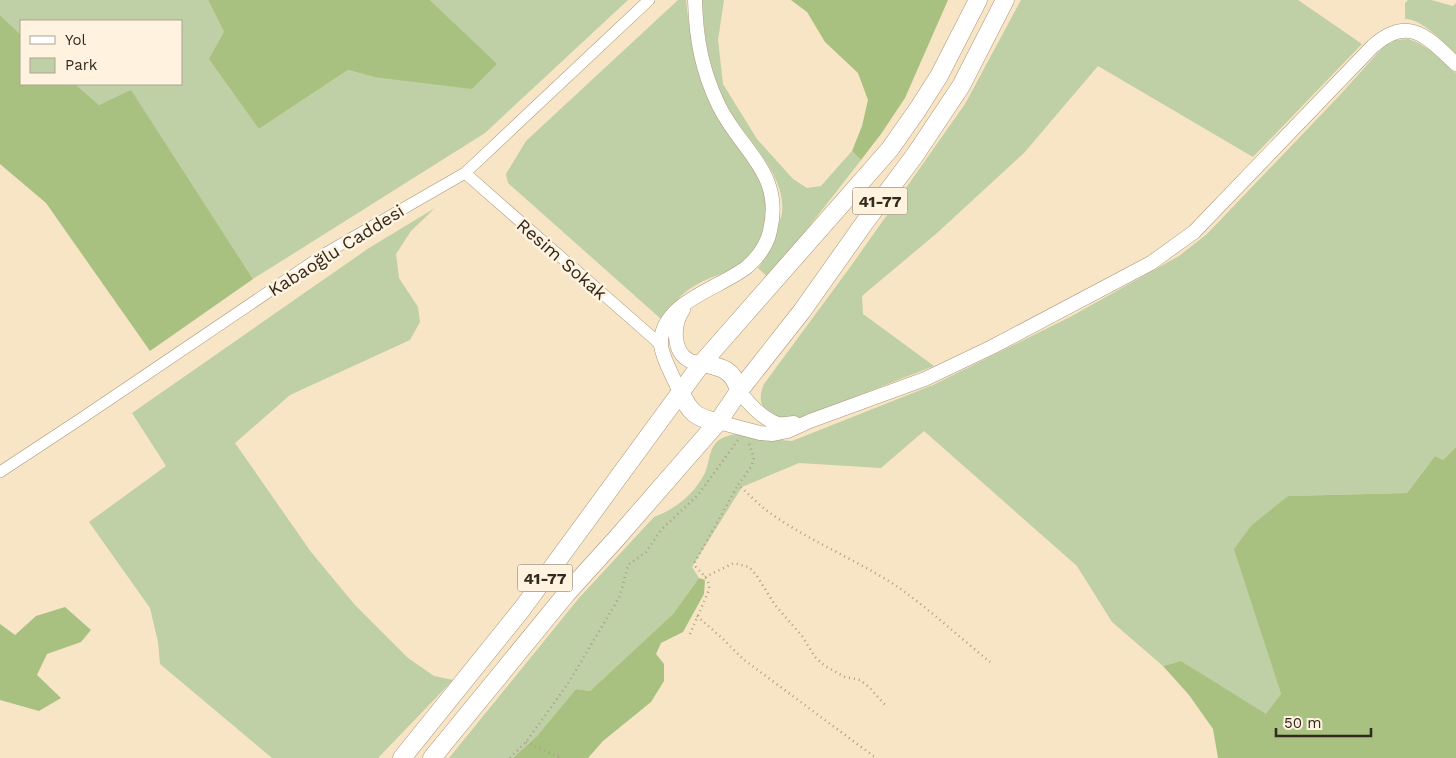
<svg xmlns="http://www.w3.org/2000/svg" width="1456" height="758" viewBox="0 0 1456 758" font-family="'Work Sans',sans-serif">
	<rect width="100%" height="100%" fill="#f8e5c5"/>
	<path fill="#bfcfa6" d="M0,0H208L224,32L259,129L348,70L374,77L496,64L430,0H628L485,133L253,279L131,91L99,105L75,84H181V21H21V35L0,15Z
		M678,0H686C690,37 697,72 711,106C714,113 720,119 724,125C743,153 771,184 766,220C764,231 762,241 755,251C741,270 715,274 696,285C681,293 672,306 661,319L508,183L506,174L526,141Z
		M702,0H724L718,40L723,84L757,139L793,179L807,188L821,186L852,151L861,160L769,278L758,268C767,257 771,245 776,231C778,225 781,219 782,213C787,171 738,133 722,96C708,65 704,34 702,0Z
		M1021,0H1298L1362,44L1253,157L1098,66L1024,153L937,233L862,296L863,314L934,366L798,419C792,419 783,420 777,418C761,411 757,399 764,384L851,266L965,104Z
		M1408,0H1431L1453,6L1456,3V54C1444,43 1421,18 1405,19V3Z
		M1408,39C1428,45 1441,59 1456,73V447L1443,460L1435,456L1407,493L1288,496L1235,548L1281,694L1266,715L1181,661L1163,666L1112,622L1077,566L924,431L881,468L799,463L742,487L692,567L699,578L673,614L590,691L576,689L537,736L513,758H449L579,598L654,517C676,509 694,494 705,473C711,459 708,441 728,436C742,431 755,437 769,439C777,440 785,440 792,441L933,385L1070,317L1179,256L1207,234L1339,96L1384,46L1396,40Z
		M435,208L411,231L396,254L399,278L418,307L420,322L410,340L290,395L235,443L311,552L355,605L408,658L434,676L453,680L378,758H272L160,664L158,642L150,608L89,522L166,466L132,413L369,248Z"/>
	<path fill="#a8c180" d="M208,0H430L497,64L472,89L374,77L348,70L259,129L209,59L224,32Z
		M791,0H948L905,98L881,134L861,160L852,151L862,126L868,100L858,73L825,42L807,12Z
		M0,15L21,35V84H75L99,105L131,90L253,279L150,351L46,203L0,164Z
		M1456,447V758H1218L1213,729L1189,695L1163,666L1181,661L1266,714L1281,694L1234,549L1252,525L1288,496L1407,493L1435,456L1443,460Z
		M699,578L705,580L704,594L683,632L661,643L656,654L664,664V681L651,702L603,741L588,758H513L537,736L576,689L590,691L673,614Z
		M65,607L91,630L81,642L47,654L37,675L61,698L39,711L0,700V624L15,635L36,616Z"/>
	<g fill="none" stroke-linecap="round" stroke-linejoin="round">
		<g stroke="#a89678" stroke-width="12">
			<path id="minor" d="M465,173L660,344
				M0,472L82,418L326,253L465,173L649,0"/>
		</g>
		<g stroke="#a89678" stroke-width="15">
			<path id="tertiary" d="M683,310C673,324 672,352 690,361C694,362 699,363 702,363
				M739,391C749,404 762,419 778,424C783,425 789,423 794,423
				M680,392C675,381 660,353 661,343C661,301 722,288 748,266C758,257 767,245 770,231C784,173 741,151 719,106C702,71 696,39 695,0
				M718,422L760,433L773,434L788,431L810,421L925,379L992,347L1151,263L1194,232L1373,46C1409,14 1428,38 1456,64"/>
		</g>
		<g stroke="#a89678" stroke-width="19">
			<path id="trunk" d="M702,363C722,367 734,370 739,391
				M680,392C690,412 695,418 718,422
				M402,758L522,609L702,363L890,149L918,109L939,76L978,0
				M432,758L567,593L616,539L718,422L739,391L802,311L865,222L915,155L961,86L1005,0"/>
		</g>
		<path stroke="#ad9e85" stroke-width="2.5" stroke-dasharray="1 4" stroke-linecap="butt" d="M749,444L754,458L751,467L738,485C749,494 759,505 770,513C808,540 852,558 892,583C926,606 958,636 990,662
			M705,577L734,563L749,567L757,576L775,605L802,636L815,657L825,666L845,677L860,680L869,687L885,705
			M697,616L723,639L743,659L876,758
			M690,634L709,590C710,579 703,575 696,567L695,562L738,485
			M526,742L561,758
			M510,758L526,742L569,682L620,596L628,565L646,552L661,530L698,495L738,440"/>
		<use href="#minor" stroke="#fff" stroke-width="11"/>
		<use href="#tertiary" stroke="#fff" stroke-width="14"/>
		<use href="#trunk" stroke="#fff" stroke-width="18"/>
	</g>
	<g text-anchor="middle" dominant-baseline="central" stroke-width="5" stroke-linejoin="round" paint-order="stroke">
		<g fill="#fff3e0" stroke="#706658" stroke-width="1">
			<rect x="852.5" y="187.5" width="55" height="27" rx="4"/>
			<rect x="517.5" y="564.5" width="55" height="27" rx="4"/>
		</g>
		<g font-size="16" font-weight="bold" fill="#322a1e">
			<text x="880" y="201">41-77</text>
			<text x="545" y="578">41-77</text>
		</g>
		<g font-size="18" fill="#322a1e" stroke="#fff3e0">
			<text transform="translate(336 250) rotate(-32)">Kabaoğlu Caddesi</text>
			<text transform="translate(562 259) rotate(41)">Resim Sokak</text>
		</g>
	</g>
	<rect x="20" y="20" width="162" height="65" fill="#fff3e0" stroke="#ada392"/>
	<rect x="30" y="36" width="25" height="8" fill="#ffffff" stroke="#ada392"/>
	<text x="65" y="45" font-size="15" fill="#322a1e">Yol</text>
	<rect x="30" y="58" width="25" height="15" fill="#bfcfa6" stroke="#ada392"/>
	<text x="65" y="70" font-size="15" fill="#322a1e">Park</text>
	<path d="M1276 728v8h95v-8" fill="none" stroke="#322a1e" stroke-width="2.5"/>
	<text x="1284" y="728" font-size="15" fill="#322a1e" stroke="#fff3e0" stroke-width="4" paint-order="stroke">50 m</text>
</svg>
